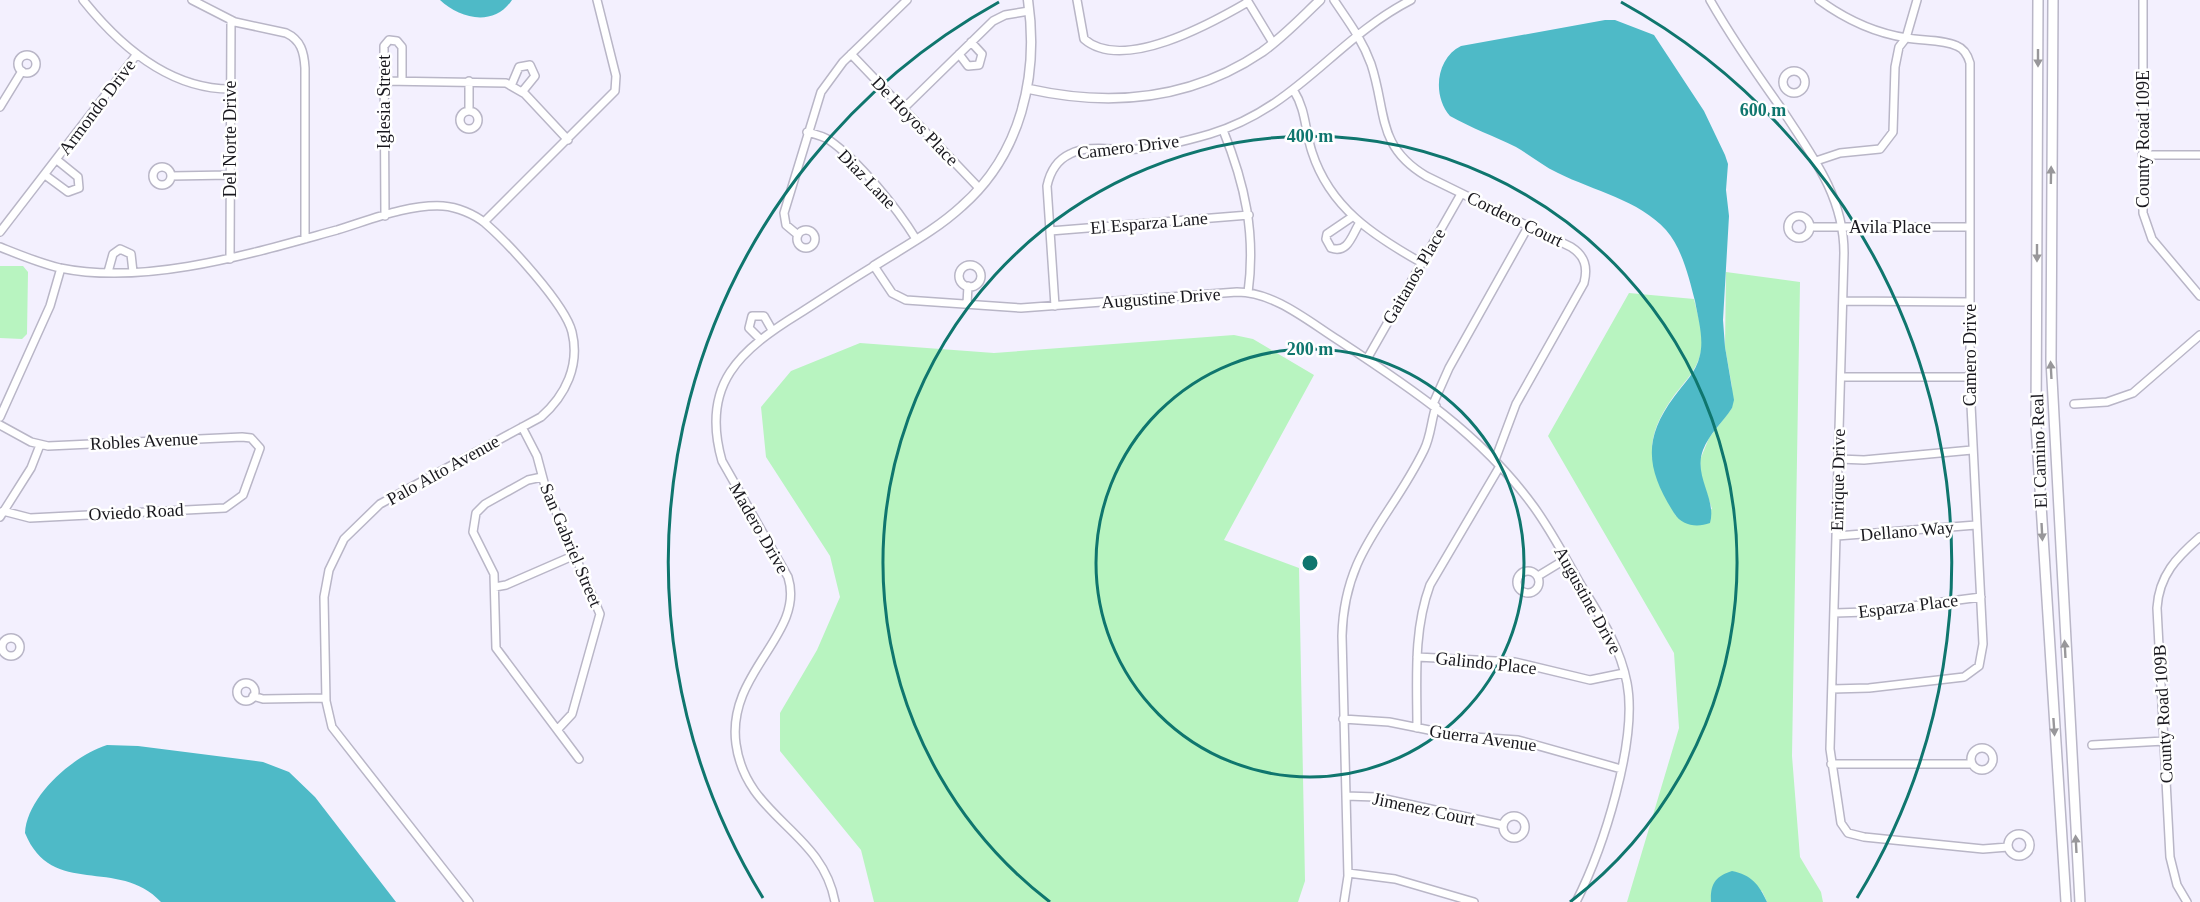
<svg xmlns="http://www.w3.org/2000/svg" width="2200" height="902" viewBox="0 0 2200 902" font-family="Georgia,serif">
	<rect width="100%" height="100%" fill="#f3f0fe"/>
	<path fill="#b8f4c0" d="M0,266H23L28,272L27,334L22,339L0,338Z
		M1726,272L1800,282L1792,756L1800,857L1821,892L1823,902H1767L1762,891L1711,895V902H1627L1679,728L1674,653L1548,436L1629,293L1694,299C1697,313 1703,330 1702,345C1700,367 1686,380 1673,397C1639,445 1651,469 1676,516L1712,509L1701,476L1700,460L1709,438L1732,408V387L1725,347Z
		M1234,335L1253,339L1314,375L1224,540L1299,568L1305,881L1298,902H874L861,850L780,751V713L817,650L840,597L830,556L766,457L761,407L791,371L860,343L994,353Z"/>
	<path fill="#4ebac7" d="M440,0H512C494,27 460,19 440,0Z
		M1605,20H1615L1654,35L1704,111L1725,155L1728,164L1726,190L1729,216L1723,320L1725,347L1734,400L1732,408C1723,422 1709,434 1703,450C1693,476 1717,499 1710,523C1697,528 1682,526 1674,513C1647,470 1642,440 1674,397C1684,383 1696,373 1700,355C1704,338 1698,318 1695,301C1689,278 1682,248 1666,230C1639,200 1594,191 1558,173C1543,166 1530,155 1516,147C1494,136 1471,128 1450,116C1432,96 1436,58 1461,46Z
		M107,745L138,746L263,762L289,772L315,797L396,902H161C118,856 52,899 25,833C27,796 73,756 107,745Z
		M1732,871C1751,875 1759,884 1767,902H1711C1710,885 1715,876 1732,871Z"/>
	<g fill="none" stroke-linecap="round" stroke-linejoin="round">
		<g stroke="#b9b6c7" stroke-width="10">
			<path id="minor" d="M83,0C119,45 169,89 230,89
				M192,0L235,22L286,33C301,40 304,52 305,68V239
				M1077,0L1084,39C1123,73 1212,23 1248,2
				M1247,0L1273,43
				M1334,0C1348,21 1362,39 1371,64C1387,112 1376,146 1426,176L1571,247C1585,256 1588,267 1584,283L1516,404L1495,460
				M1710,0C1731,37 1756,73 1781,108C1811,154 1844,196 1844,253L1830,749L1841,823L1848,833L1864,837L1983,849L2008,847
				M1819,0C1845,19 1874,33 1907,38C1922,41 1943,39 1957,46C1965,49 1968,56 1970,63V385L1983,644L1979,666L1964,677L1869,688L1832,689
				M2143,0V213L2152,239L2200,296
				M851,54L979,188
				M959,54L968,66L979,65L982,54L971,42
				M18 64a9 9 0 1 1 18 0a9 9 0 1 1-18 0Z
				M1783 82a11 11 0 1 1 22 0a11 11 0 1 1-22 0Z
				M384,81L506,83L525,94L568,140
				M511,86L519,67L530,65L535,76L522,92
				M1294,91C1306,110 1305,131 1312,152C1330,208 1374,236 1422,263
				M0,107L22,71
				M904,108L993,21L1005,15L1029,11
				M460 120a9 9 0 1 1 18 0a9 9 0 1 1-18 0Z
				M469,111V81
				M1223,130C1245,184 1256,234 1248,293
				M807,132C814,134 823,136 829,140C859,161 897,208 916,239
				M2142,155H2200
				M1816,161L1840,153L1880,149L1893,132L1895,67L1899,47L1906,38L1917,0
				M153 176a9 9 0 1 1 18 0a9 9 0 1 1-18 0Z
				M45,175L68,192L79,188L78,177L57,160
				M171,176L230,175
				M1788 227a11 11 0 1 1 22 0a11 11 0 1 1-22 0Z
				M385,216L384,46L389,40L397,41L402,47V81
				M1352,217L1327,234L1326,239L1331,248C1348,254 1352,235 1359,224
				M484,222L615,91L616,76L597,0
				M1810,227H1970
				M797 239a9 9 0 1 1 18 0a9 9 0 1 1-18 0Z
				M1050,231L1249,215
				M0,232L137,54
				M798,235L786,225L784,213L821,92L843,62L907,0
				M0,247C20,255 39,263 60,268C147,286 253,253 337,230C370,220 408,204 443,206C457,207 474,214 485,223C508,243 565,304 572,332C580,365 566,395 541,417L380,504L344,539L329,570L324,597L326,701L332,727L469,902
				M230,259L231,20
				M959 276a11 11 0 1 1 22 0a11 11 0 1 1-22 0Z
				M108,272L113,254L120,249L131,254L133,272
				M1843,301L1970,302
				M967,304L968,286
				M1055,306L1047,186C1050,172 1057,160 1070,154C1088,144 1117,151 1138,149C1163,147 1186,141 1210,134C1297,108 1335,39 1411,0
				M760,339L749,328L752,316H764L772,330
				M1367,359L1461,194
				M1841,377H1970
				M1433,404L1449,368L1528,227
				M2074,404L2107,402L2133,393L2200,335
				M0,417L50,306L61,268
				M0,425L31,442L48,446L242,437L251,438L260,448L243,495L225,508L30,518L3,511
				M522,427L537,456L545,486L600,614L572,714L558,729
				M1839,459L1864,460L1972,450
				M542,477L528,480L485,504L476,513L473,532L494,574L496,648L579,759
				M0,517L31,468L40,445
				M1837,536L1976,525
				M1517 582a11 11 0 1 1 22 0a11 11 0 1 1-22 0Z
				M1538,576L1566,559
				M495,587L506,585L575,555
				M1835,613L1866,612L1981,597
				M2 647a9 9 0 1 1 18 0a9 9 0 1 1-18 0Z
				M1417,657L1515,662L1590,680L1624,673
				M237 692a9 9 0 1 1 18 0a9 9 0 1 1-18 0Z
				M253,696L263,699L326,698
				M1343,719L1389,722L1459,736L1518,740L1621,769
				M1417,728C1417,680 1413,631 1430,585L1500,466
				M2092,745L2164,741
				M1971 759a11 11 0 1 1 22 0a11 11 0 1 1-22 0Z
				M1831,764H1972
				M1346,796L1376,797L1503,825
				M1503 827a11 11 0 1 1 22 0a11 11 0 1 1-22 0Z
				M2008 845a11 11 0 1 1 22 0a11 11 0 1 1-22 0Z
				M1348,873L1395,879L1474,902
				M835,902C822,830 746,818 736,744C726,672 806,634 788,577L722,461C700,384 740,350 800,313C825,297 849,281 874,266L892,293L906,300L1021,308L1237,292C1274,292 1308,321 1338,340C1411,388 1482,435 1534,507C1552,532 1566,559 1581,585C1600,616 1620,646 1627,683C1638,741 1603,849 1576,902
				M1344,902L1348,876L1342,636C1344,551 1390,520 1424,450C1431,436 1431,421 1436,406
				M2187,902L2177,885L2170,857L2157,608C2159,575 2177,557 2200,537"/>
		</g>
		<g stroke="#b9b6c7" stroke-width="11">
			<path id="tertiary" d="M1029,89C1110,107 1191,100 1262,52C1283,37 1301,18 1320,0
				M874,266C904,247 936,230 962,206C1021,154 1039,76 1028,0"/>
		</g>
		<g stroke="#b9b6c7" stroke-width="12">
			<path id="secondary" d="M2038,0L2036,425L2066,902
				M2053,0L2051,360L2080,902"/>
		</g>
		<use href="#minor" stroke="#fff" stroke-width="7"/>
		<use href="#tertiary" stroke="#fff" stroke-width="8"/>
		<use href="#secondary" stroke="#fff" stroke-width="9"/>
	</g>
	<defs><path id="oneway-solid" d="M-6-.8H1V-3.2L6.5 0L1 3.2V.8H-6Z" transform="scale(1.5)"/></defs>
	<g fill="#98979a">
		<use href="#oneway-solid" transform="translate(2038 58) rotate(90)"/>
		<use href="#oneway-solid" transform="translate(2051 175) rotate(-89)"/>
		<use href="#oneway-solid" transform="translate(2037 253) rotate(90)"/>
		<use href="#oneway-solid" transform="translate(2051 370) rotate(-93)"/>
		<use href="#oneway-solid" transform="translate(2042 532) rotate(87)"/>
		<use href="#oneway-solid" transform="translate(2065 649) rotate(-93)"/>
		<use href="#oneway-solid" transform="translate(2054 727) rotate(86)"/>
		<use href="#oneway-solid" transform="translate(2076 844) rotate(-93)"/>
	</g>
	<g fill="none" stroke="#0f766e" stroke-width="3">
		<circle cx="1310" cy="563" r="214"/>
		<path d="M1050 902A427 427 0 1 1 1570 902"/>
		<path d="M763 898A641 641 0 0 1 999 2M1621 2A641 641 0 0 1 1857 898"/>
	</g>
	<g text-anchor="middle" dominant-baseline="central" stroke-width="5" stroke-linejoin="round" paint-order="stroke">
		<g font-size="18" fill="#19181e" stroke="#fff">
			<text transform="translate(384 102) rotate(-90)">Iglesia Street</text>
			<text transform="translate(97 107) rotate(-53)">Armondo Drive</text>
			<text transform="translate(915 121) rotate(46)">De Hoyos Place</text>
			<text transform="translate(230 139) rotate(-90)">Del Norte Drive</text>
			<text transform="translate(2143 139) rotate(-90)">County Road 109E</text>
			<text transform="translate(1128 147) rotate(-7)">Camero Drive</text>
			<text transform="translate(867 179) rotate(46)">Diaz Lane</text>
			<text transform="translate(1515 219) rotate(26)">Cordero Court</text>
			<text transform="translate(1149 223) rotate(-5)">El Esparza Lane</text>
			<text x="1890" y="227">Avila Place</text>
			<text transform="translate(1414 276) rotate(-60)">Gaitanos Place</text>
			<text transform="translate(1161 298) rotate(-4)">Augustine Drive</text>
			<text transform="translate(1970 355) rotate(-90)">Camero Drive</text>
			<text transform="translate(144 441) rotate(-3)">Robles Avenue</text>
			<text transform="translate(2039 451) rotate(-92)">El Camino Real</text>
			<text transform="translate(443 470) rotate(-29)">Palo Alto Avenue</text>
			<text transform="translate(1838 480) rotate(-89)">Enrique Drive</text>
			<text transform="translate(136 512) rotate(-3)">Oviedo Road</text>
			<text transform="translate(759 528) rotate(60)">Madero Drive</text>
			<text transform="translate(1907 531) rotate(-5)">Dellano Way</text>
			<text transform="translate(571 545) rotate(67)">San Gabriel Street</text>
			<text transform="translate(1588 600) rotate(61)">Augustine Drive</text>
			<text transform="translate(1908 606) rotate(-7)">Esparza Place</text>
			<text transform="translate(1486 663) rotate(6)">Galindo Place</text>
			<text transform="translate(2163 714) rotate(-93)">County Road 109B</text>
			<text transform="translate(1483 738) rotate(8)">Guerra Avenue</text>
			<text transform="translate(1424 809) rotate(12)">Jimenez Court</text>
		</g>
	</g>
	<circle cx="1310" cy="563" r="9" fill="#0f766e" stroke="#fff" stroke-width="3"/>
	<g font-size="18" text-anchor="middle" font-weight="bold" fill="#0f766e" stroke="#fff" stroke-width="5" stroke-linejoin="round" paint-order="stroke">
		<text x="1763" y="116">600 m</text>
		<text x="1310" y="142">400 m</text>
		<text x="1310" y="355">200 m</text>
	</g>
</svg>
